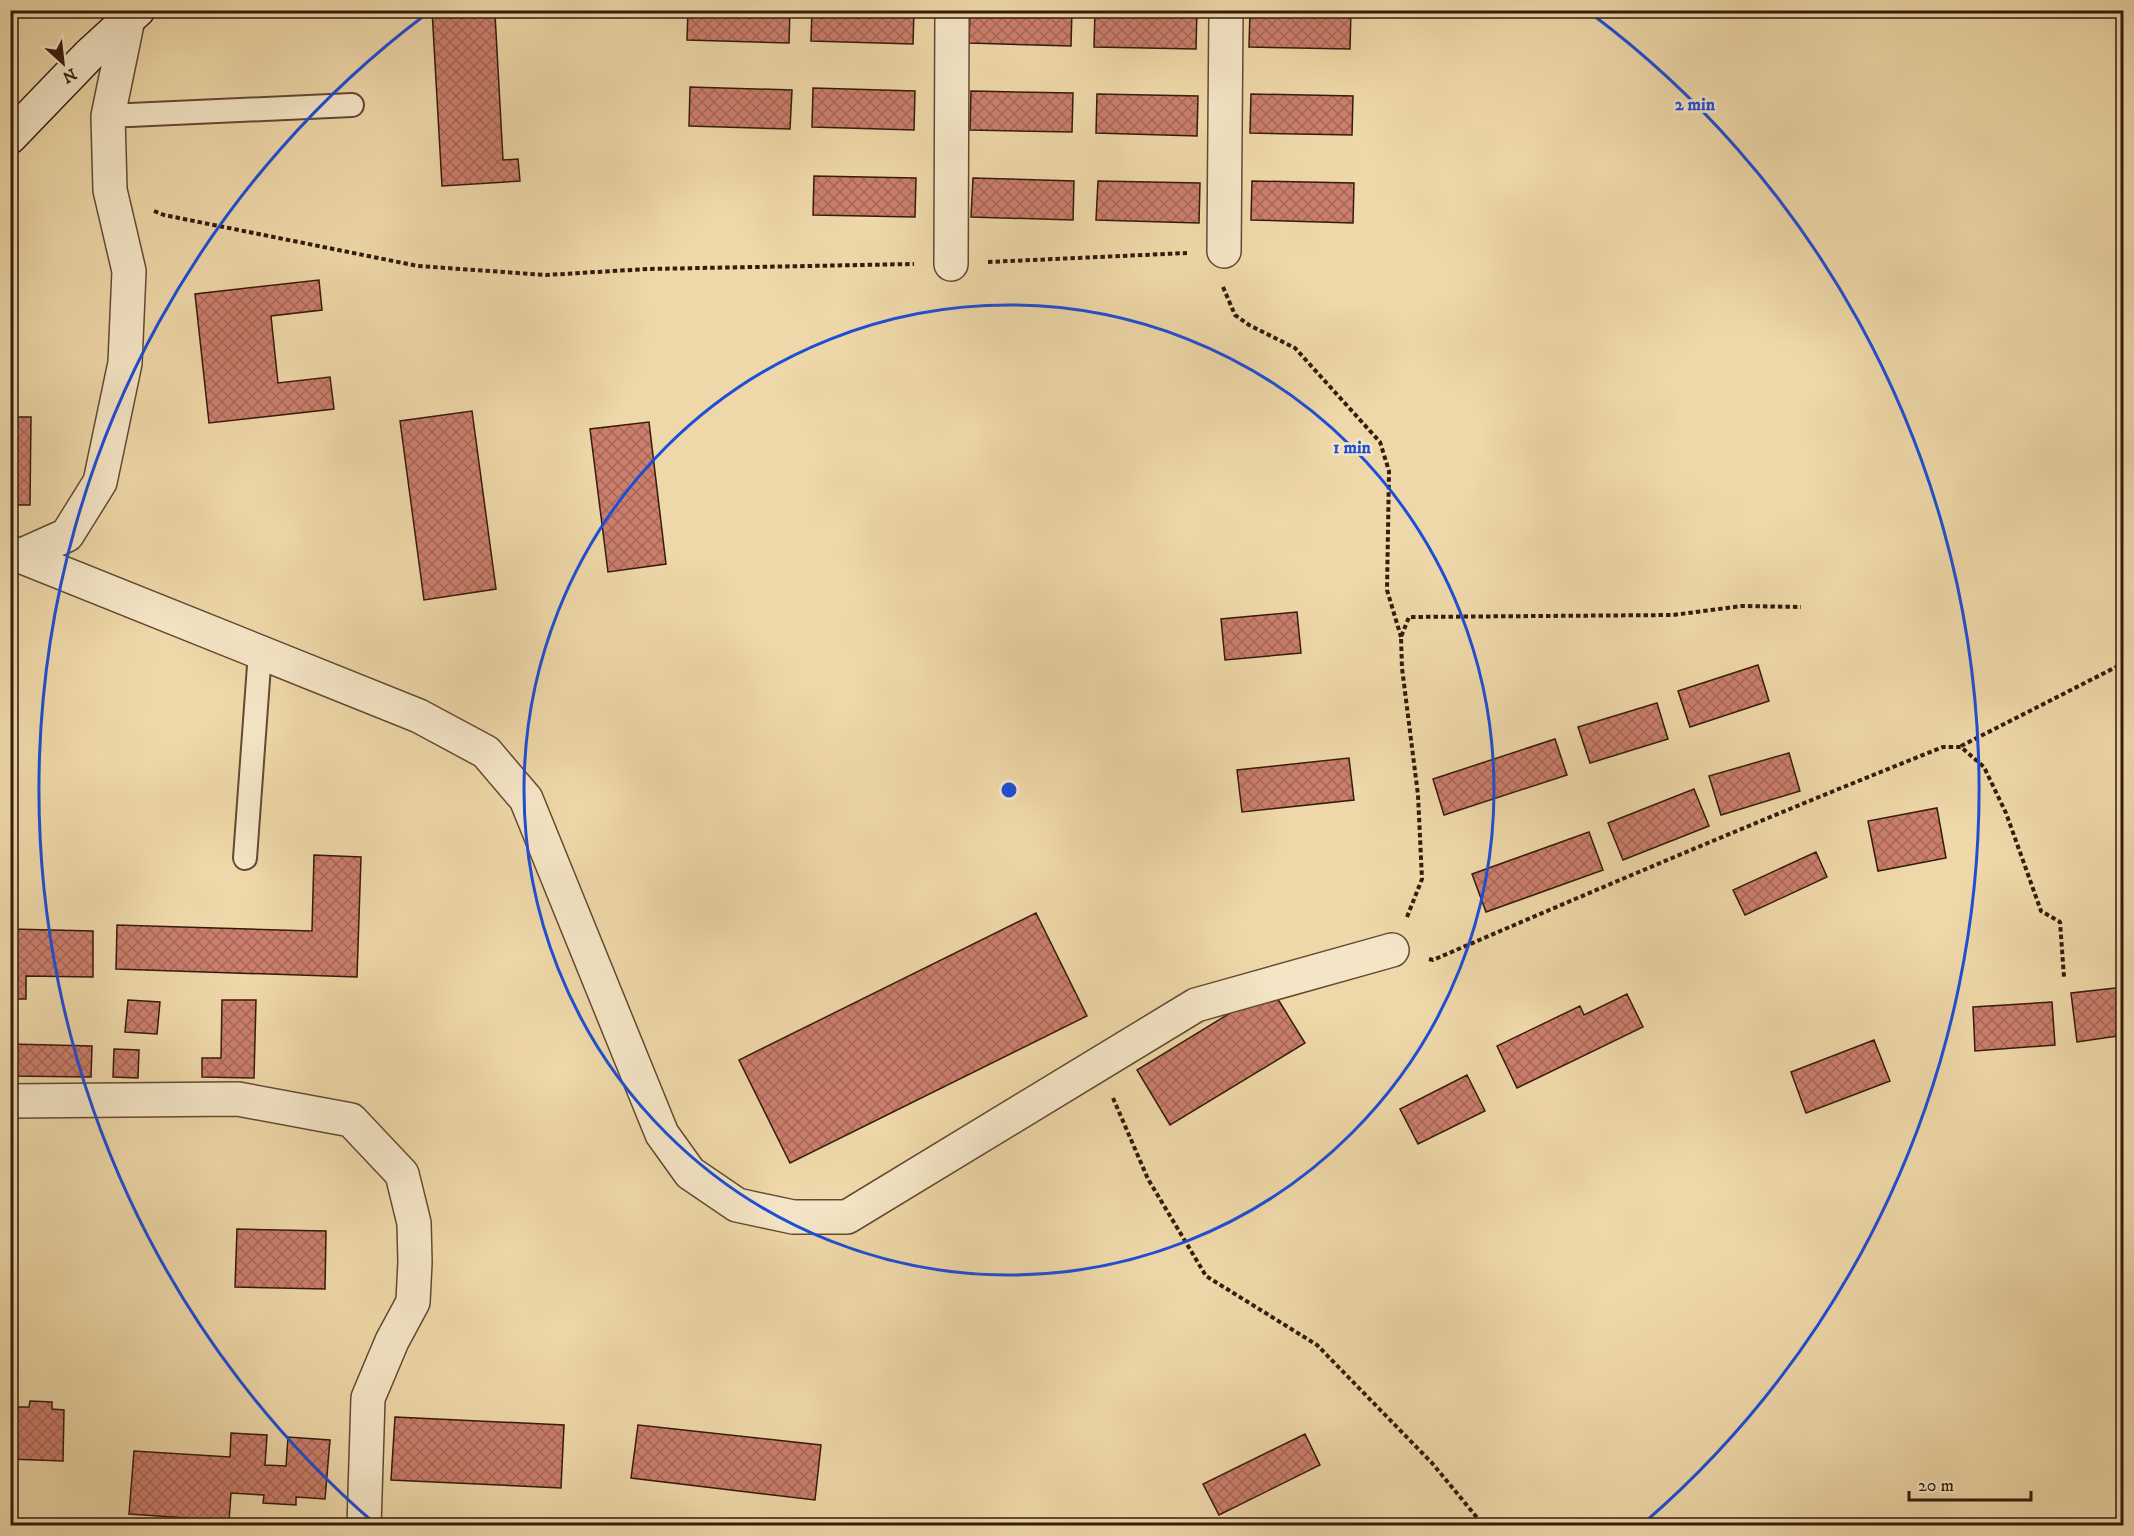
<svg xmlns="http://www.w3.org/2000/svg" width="2134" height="1536" viewBox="0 0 2134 1536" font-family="'IM FELL DW Pica',serif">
	<defs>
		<pattern id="building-cross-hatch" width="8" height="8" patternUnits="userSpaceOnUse" patternTransform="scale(1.5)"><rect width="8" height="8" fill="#cb7e6c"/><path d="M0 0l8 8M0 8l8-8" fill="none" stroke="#a66657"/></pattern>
	</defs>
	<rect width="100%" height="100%" fill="#eed7a8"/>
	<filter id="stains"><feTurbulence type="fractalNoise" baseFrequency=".00333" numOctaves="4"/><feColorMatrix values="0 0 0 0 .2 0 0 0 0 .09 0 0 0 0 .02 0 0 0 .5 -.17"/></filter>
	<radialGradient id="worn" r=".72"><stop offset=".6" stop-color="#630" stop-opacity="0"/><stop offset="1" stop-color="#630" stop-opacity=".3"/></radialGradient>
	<path fill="url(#building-cross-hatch)" stroke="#351b0c" stroke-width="1.5" d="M432,10H510V13L495,14L503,160L518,159L520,181L442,186Z
		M688,10H790L789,43L687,40Z
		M812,10H914L913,44L811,41Z
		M970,10H1072L1071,46L969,43Z
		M1095,10H1197L1196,49L1094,47Z
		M1250,10H1351L1350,49L1249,47Z
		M690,87L792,90L790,129L689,126Z
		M813,88L915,91L914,130L812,127Z
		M971,91L1073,93L1072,132L970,130Z
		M1097,94L1198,96L1197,136L1096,133Z
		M1251,94L1353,96L1352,135L1250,133Z
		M814,176L916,178L915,217L813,215Z
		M973,178L1074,181L1073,220L971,217Z
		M1098,181L1200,183L1199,223L1096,220Z
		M1252,181L1354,183L1353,223L1251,220Z
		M319,280L322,310L271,316L278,383L330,377L334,409L209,423L195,294Z
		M472,411L496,589L424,600L400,421Z
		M10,417H31L30,505H10Z
		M649,422L666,564L608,572L590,429Z
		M1297,612L1301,653L1225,660L1221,619Z
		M1758,665L1769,701L1690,727L1678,691Z
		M1657,703L1668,739L1590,763L1578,727Z
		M1555,739L1567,775L1444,815L1433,779Z
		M1789,753L1800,791L1721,815L1709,776Z
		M1349,758L1354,800L1242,812L1237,770Z
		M1694,789L1709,826L1623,860L1608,823Z
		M1937,808L1946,858L1878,871L1868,821Z
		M1589,832L1603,870L1486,912L1472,874Z
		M1816,852L1827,877L1745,915L1733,890Z
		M314,855L361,857L357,977L116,969L117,925L312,931Z
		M1036,913L1087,1016L790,1163L739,1060Z
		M10,929L93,931V977L26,976V999H10Z
		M2124,987V1035L2077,1042L2071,993Z
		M1271,988L1305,1043L1170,1125L1137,1070Z
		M1627,994L1643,1027L1517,1088L1497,1046L1580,1006L1584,1015Z
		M128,1000L160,1002L157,1034L125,1032Z
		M222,1000H256L254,1078L202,1077V1058H221Z
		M2052,1002L2055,1045L1975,1051L1973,1007Z
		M1874,1040L1890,1081L1806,1113L1791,1072Z
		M10,1044L92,1046L91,1077L10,1076Z
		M114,1049L139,1050L138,1078L113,1077Z
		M1467,1075L1485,1111L1418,1144L1400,1109Z
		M237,1229L326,1231L325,1289L235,1287Z
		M30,1401L52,1402V1409L64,1410L63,1461L10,1459V1407H29Z
		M395,1417L564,1425L561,1488L391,1480Z
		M638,1425L821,1445L815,1500L631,1478Z
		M231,1433L267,1435L265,1465L286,1466L288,1437L330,1440L325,1499L296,1497V1505L263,1503L264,1495L231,1493L229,1521L129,1514L134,1451L230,1457Z
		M1305,1434L1320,1465L1219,1515L1203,1484Z
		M10,1521L69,1526H10Z"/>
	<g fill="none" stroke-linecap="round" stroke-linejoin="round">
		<g stroke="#634a33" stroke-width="26">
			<path id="service" d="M108,116L352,105
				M245,858L260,652"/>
		</g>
		<g stroke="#634a33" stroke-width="36">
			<path id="minor" d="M1224,251L1226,10
				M951,264L952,10
				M10,552L419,716L486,752L526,799L662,1134L690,1173L737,1205L793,1217H847L1196,1005L1392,950
				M20,556L67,535L100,482L125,363L129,271L110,190L108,116L128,19
				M10,1101L238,1099L351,1120L402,1174L414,1223L415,1262L413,1302L392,1341L368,1398L364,1526"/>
		</g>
		<g stroke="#351b0c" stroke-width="36">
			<path id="secondary" d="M10,137L89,55L138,10"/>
		</g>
		<path stroke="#351b0c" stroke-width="4" stroke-dasharray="4.5 3" stroke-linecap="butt" d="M154,211L164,215L418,266L546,275L647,269L914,264
			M988,262L1187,253
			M1223,287L1235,315L1249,325L1295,348L1380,442L1389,471L1387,590L1401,637
			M1961,746L2124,663
			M1407,917L1422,879L1418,795L1402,668L1401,637L1409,617L1673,615L1742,606L1801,607
			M1429,959L1433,960C1602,887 1772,815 1943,747H1961L1984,767L2006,813L2041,911L2060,922L2064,977
			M1113,1098L1148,1179L1206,1276L1317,1345L1432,1463L1484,1526"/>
		<use href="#service" stroke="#f4e5c6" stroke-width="22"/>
		<use href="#minor" stroke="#f4e5c6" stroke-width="33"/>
		<use href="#secondary" stroke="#f4e5c6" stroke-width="33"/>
	</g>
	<g fill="none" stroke="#1d4ed8" stroke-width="3">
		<circle cx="1009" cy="790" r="485"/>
		<path d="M373 1522A970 970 0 0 1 425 15M1593 15A970 970 0 0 1 1645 1522"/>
	</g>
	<circle cx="1009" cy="790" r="9" fill="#1d4ed8" stroke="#f4e5c6" stroke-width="3"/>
	<g font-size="18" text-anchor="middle" font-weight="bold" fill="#1d4ed8" stroke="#f4e5c6" stroke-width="5" stroke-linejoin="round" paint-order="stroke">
		<text x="1695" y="110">2 min</text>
		<text x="1352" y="453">1 min</text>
	</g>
	<rect width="2134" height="1536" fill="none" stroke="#eed7a8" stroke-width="36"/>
	<rect x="12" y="12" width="2110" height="1512" fill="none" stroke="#351b0c" stroke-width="3"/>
	<rect x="18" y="18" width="2098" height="1500" fill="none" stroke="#351b0c" stroke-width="1.5"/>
	<g transform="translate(63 63) rotate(153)" stroke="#f4e5c6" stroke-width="4.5" paint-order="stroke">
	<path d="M0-4.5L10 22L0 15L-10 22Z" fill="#351b0c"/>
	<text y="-9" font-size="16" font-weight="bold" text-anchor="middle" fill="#351b0c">N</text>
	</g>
	<path d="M1909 1491v9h122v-9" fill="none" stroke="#351b0c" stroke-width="3"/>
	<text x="1918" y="1491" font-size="18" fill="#351b0c" stroke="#f4e5c6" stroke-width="4.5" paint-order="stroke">20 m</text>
	<rect width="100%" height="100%" filter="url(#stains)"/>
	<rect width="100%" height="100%" fill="url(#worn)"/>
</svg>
